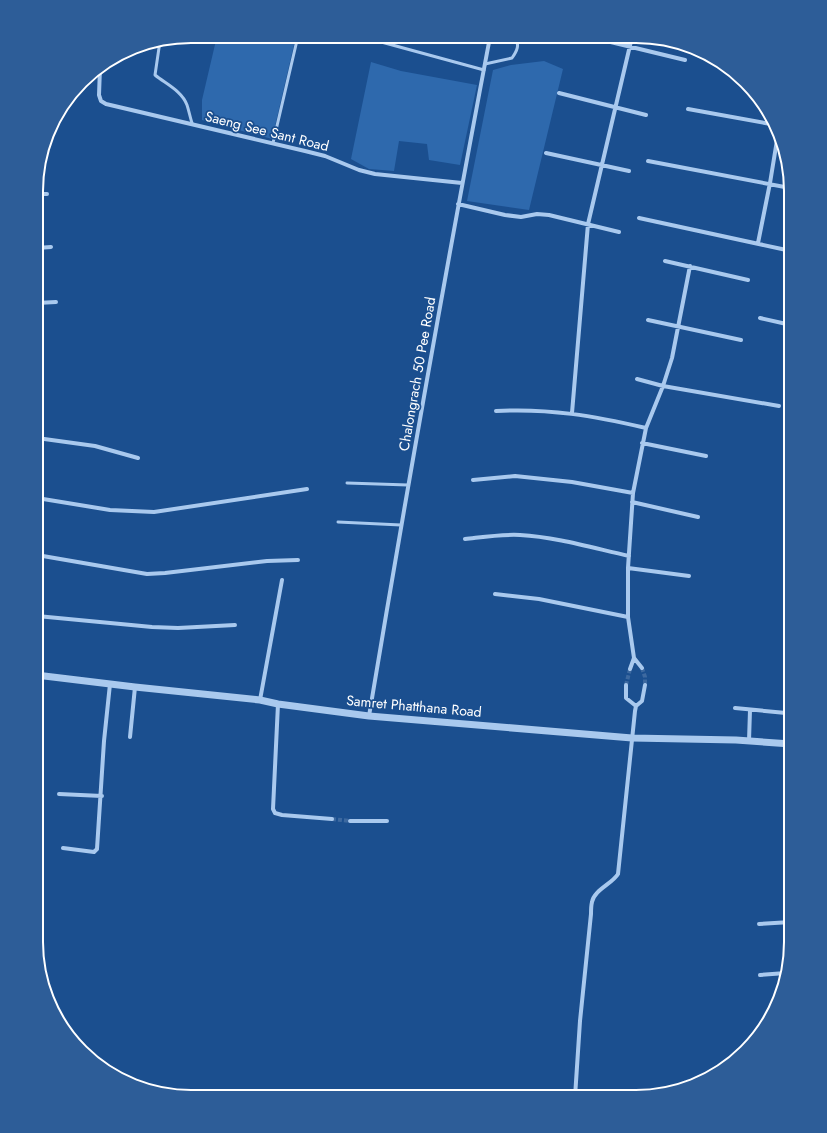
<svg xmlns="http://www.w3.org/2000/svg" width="827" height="1133" viewBox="0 0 827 1133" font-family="Jost,sans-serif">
	<rect width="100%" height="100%" fill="#1b4f8f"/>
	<path fill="#2e69ad" d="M217,36H296L272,139L202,120V100Z
		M544,61L563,69L529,210L467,201L493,70L511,65Z
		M371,62L401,71L477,85L460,165L429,160L427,144L399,141L394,171L369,169L351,159Z"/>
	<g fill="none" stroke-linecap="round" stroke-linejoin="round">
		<path stroke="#3d69a0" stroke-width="4" stroke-dasharray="4 2" stroke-linecap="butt" d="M642,668L645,677V685
			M626,685L630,669
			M332,819L350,821"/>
		<path stroke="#a9c9ee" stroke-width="3" d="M363,37L484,70
			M160,41L155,75C166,84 182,91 187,105C189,111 190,117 192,123
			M485,64L512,58C517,51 520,45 515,37
			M273,143L298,36
			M347,483L408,485
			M338,522L401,525"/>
		<path stroke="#a9c9ee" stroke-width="4" d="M590,37L685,60
			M100,68L99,95L101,101L106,104L305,151L325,156L359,170L375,174L462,183
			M559,93L646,115
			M688,109L776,125
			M546,153L629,171
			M648,161L790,188
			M37,194H47
			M458,204L505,215L521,217L537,214L549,215L619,232
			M639,218L791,251
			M758,243L770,183L778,134
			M37,248L51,247
			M665,261L748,280
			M37,303L56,302
			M760,318L791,325
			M648,320L741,340
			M637,379L663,386L779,406
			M496,411C549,408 594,416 646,428
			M572,413L588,224L632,37
			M37,438L95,446L138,458
			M642,443L706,456
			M473,480L515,476L572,482L633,493
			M37,498L110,510L154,512L307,489
			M632,502L698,517
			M465,539C483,537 501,534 520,535C556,537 593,548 629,556
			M37,555L147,574L165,573L267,561L298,560
			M628,568L689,576
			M495,594L539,599L628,617
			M37,616L152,627L178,628L235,625
			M642,668L634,658L628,617V568L633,493L646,428L663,386L672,358L690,266
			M630,669L634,658
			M626,685V698L636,706
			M260,700L282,580
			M278,704L273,809L275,813L282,815L332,819
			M735,708L786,713
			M369,716C407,489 447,263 490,37
			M130,737L135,687
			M749,741L750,710
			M59,794L102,796
			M350,821H387
			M63,848L94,852L97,849L104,741L110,684
			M759,924L791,922
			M760,975L786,973
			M763,1027H765
			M575,1097L580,1021L591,914C591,910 591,906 592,902C594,890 612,884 618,874L635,711L636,706L642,701L645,685"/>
		<path stroke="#a9c9ee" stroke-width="7" d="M36,675L135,687L260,700L278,704L369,716L632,738L736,740L791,744"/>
	</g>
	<g text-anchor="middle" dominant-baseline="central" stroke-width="3.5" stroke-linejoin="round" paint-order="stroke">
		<g font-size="14" fill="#fff" stroke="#1b4f8f">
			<text transform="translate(267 131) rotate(14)">Saeng See Sant Road</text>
			<text transform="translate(417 374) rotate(-80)">Chalongrach 50 Pee Road</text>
			<text transform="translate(414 706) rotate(5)">Samret Phatthana Road</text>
		</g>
	</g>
	<path d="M0 0H827V1133H0ZM191 43H636A148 148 0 0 1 784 191V942A148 148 0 0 1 636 1090H191A148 148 0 0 1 43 942V191A148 148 0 0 1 191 43Z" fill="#2d5d98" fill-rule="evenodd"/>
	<path fill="none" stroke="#fff" stroke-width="2" d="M191 43H636A148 148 0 0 1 784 191V942A148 148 0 0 1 636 1090H191A148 148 0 0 1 43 942V191A148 148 0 0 1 191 43Z"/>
</svg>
